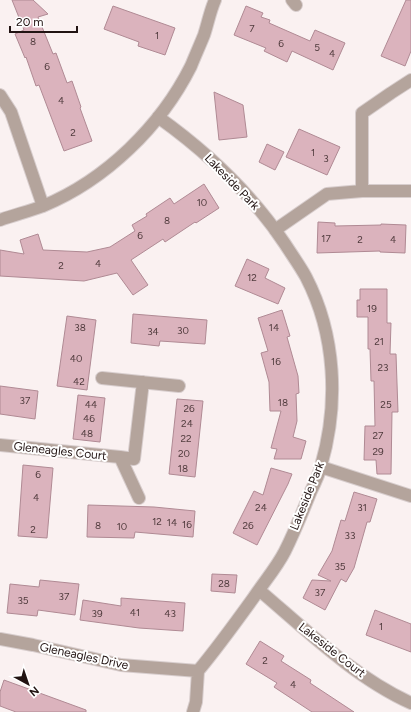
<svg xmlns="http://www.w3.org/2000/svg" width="411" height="712" viewBox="0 0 411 712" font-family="Figtree,sans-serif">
	<rect width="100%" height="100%" fill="#faf1f1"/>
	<path fill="#dbb3bd" stroke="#b08a94" d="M12,0H33L48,14L38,17L53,54L56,53L67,83L72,81L81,107L80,108L92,141L64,151L39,85L36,86L26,57L25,58L15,34L24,30Z
		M406,0H411V51L405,66L381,56Z
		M113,6L175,28L165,55L138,46L139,42L104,29Z
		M246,6L263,13L261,17L270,20L269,23L310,41L315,30L345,43L333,70L292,51L287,62L264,51L266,48L234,35Z
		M214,92L243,105L247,137L219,140Z
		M299,129L340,147L327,175L286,157Z
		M267,144L284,152L275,170L259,162Z
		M204,184L219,208L196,223L195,222L165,242L163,239L131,260L148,285L133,295L117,273L84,281L0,276V250L24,254L20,240L38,234L43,250L87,252L110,247L135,231L132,225L147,216L146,214L170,198L174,204Z
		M318,222L335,223V226L381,225V224L406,225L405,253L380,252V251L317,253Z
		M247,259L269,269L265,278L285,288L278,304L235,286Z
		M360,289H387V323H391L390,354H396L398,412H392L391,474H377L376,460H364L365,426H375L374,381H371L370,349H368V317H357V300H360Z
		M282,310L290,336L287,337L298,376L299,393L296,394L297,421L293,437L306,441L301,459H274L277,449L271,448L281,411H270L269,382L261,353L268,351L258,318Z
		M133,314L207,320L205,344L160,341L159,346L131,343Z
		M67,316L96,320L87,390L57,386Z
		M0,386L38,391L35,419L0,414Z
		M78,395L105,398L100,442L73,439Z
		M177,399L203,401L195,477L169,474Z
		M23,465L53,468L47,538L18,536Z
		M271,468L292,474L288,484L257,545L233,533L254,491L263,495Z
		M354,492L377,499L370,522H367L354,568L346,582L341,579L325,610L303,598L312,580L331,581L318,575L332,551L341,520L345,521Z
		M88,505L154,507L195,511L193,537L135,532L134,538L87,537Z
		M212,574L237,575L235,593L211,591Z
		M40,580L79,584L75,615L38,610L37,616L7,613L10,584L39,587Z
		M121,598L185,603L183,631L139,628L80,620L83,600L121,606Z
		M375,610L411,624V652L366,635Z
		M260,641L284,656L281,661L311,680L310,683L354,712H312L274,687L277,683L246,664Z
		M4,680L86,710V712H16L0,706V692Z"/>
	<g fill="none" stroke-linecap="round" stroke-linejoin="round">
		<g stroke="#d7cdcd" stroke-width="14">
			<path id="street" d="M292,0L296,5
				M0,95L11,112L43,206
				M158,117C207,152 251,193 285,244C292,255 300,266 306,277C336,335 339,404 321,466C319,475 315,483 311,491C303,511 295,531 285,551C277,567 264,582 254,597C236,622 218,647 198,671
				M362,191V113L391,93L411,80
				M0,220C14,215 30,211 43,206C106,180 161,126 191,66C195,56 200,45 204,35C208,23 210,11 215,0
				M275,230L327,194L362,191H411
				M102,378L179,386
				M0,445L120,457
				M321,467L411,496
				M139,498L120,457L134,459L143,382
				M259,590C305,629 355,678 411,703
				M0,639L33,645L121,665L198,671L196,702L193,712"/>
		</g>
		<use href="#street" stroke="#b4a49c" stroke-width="12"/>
	</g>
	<g text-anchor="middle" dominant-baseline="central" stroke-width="4" stroke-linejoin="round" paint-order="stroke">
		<g font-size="10" fill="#503b3d">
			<text x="252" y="28">7</text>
			<text x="157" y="35">1</text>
			<text x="33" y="41">8</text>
			<text x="281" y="43">6</text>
			<text x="317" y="47">5</text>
			<text x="332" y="53">4</text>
			<text x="47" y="66">6</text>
			<text x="61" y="100">4</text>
			<text x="73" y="132">2</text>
			<text x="313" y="152">1</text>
			<text x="326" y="158">3</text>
			<text x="202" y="202">10</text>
			<text x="167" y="220">8</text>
			<text x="140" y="235">6</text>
			<text x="326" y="238">17</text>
			<text x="360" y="239">2</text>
			<text x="393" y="239">4</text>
			<text x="98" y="263">4</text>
			<text x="61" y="265">2</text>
			<text x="252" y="277">12</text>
			<text x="372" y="308">19</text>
			<text x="80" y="327">38</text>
			<text x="274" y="327">14</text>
			<text x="183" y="330">30</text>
			<text x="153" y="331">34</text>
			<text x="379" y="341">21</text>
			<text x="76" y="358">40</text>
			<text x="276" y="361">16</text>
			<text x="383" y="367">23</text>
			<text x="79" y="381">42</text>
			<text x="25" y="400">37</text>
			<text x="283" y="402">18</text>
			<text x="91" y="404">44</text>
			<text x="386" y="404">25</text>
			<text x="189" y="408">26</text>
			<text x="89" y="418">46</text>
			<text x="187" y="423">24</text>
			<text x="87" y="433">48</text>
			<text x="378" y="435">27</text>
			<text x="186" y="438">22</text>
			<text x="378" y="451">29</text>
			<text x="184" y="453">20</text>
			<text x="183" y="468">18</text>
			<text x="38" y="474">6</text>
			<text x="36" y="497">4</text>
			<text x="261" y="507">24</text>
			<text x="362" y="507">31</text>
			<text x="157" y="521">12</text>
			<text x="172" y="522">14</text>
			<text x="187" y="524">16</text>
			<text x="98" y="525">8</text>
			<text x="248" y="525">26</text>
			<text x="122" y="526">10</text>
			<text x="33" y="529">2</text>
			<text x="350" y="535">33</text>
			<text x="340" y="566">35</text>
			<text x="224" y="583">28</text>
			<text x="320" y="592">37</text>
			<text x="64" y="596">37</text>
			<text x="23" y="600">35</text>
			<text x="135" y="612">41</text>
			<text x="97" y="613">39</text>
			<text x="170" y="613">43</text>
			<text x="381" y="626">1</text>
			<text x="265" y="660">2</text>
			<text x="293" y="684">4</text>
		</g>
		<g font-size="12" fill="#211312" stroke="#fff">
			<text transform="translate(232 182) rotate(46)">Lakeside Park</text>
			<text transform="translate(60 451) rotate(6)">Gleneagles Court</text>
			<text transform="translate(307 496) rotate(-68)">Lakeside Park</text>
			<text transform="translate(332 650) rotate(38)">Lakeside Court</text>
			<text transform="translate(84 656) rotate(12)">Gleneagles Drive</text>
		</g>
	</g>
	<g transform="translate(28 684) rotate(140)" stroke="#ffffff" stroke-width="3" paint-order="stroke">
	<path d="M0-3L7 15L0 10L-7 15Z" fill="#211312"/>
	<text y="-6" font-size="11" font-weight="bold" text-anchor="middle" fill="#211312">N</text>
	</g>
	<path d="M10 26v6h67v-6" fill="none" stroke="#211312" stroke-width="2"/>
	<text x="16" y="26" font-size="12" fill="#211312" stroke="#ffffff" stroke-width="3" paint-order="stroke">20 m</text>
</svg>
